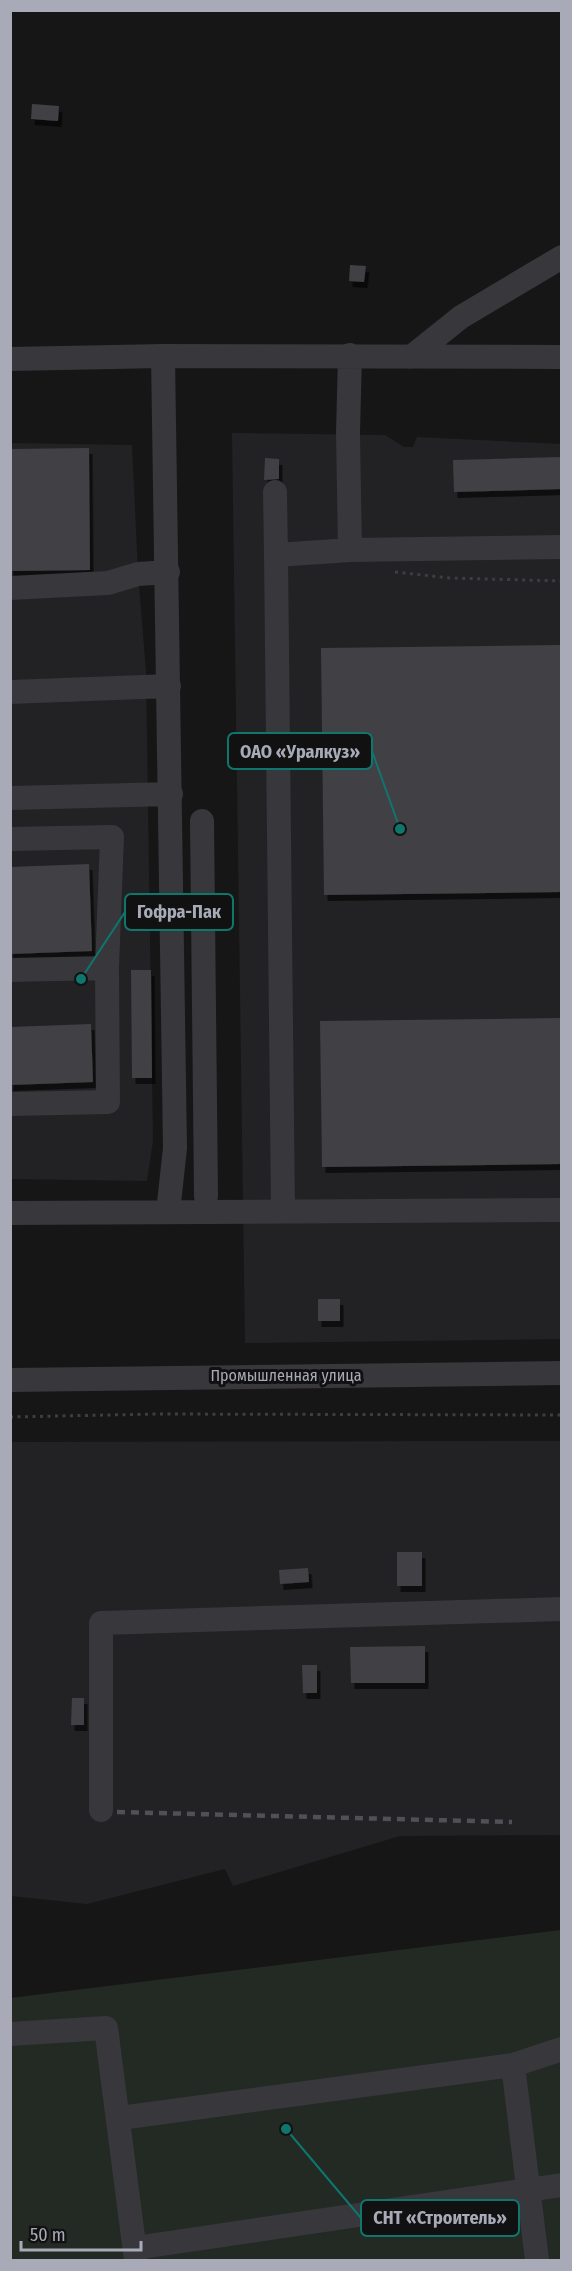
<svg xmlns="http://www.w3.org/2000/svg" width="572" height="2271" viewBox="0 0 572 2271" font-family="'Fira Sans Condensed',sans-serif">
	<defs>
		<filter id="shadow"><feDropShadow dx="3.5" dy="6" stdDeviation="0" flood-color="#0009"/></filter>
	</defs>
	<rect width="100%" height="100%" fill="#161617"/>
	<path fill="#222224" d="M232,433L385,435L404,447H413L417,437L561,444V1339L245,1343Z
		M11,443L132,445L138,574L146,671L153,1141L147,1181L11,1179Z
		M561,1441V1835L400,1836L233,1886L225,1869L87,1904L11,1896L10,1442Z"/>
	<path fill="#222a23" d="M561,1930V2260H11L10,1998Z"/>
	<path fill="#404044" filter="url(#shadow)" d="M32,104L59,106L58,121L31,119Z
		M350,265L366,266L364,282L349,281Z
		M89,448L90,570L10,571V449Z
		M561,457V489L454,492L453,460Z
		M265,458L279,459V479L264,480Z
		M561,645V892L324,895L321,648Z
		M89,864L92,951L10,954V867Z
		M131,970H151L152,1078H132Z
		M561,1018V1164L322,1167L320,1021Z
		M91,1024L93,1082L10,1085V1027Z
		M318,1299H340V1321H318Z
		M397,1552H422V1586H397Z
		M308,1568L309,1582L280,1584L279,1570Z
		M425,1646V1683H351L350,1647Z
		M302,1665H317V1693H303Z
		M72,1698H84V1725H71Z"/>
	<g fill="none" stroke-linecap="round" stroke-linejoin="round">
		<path stroke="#3d3e43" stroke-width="3" stroke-dasharray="3 4.5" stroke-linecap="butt" d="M395,572L450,578L562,581
			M10,1417L157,1414L562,1415"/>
		<path stroke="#37373c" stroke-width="24" d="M350,355L348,433L350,550L562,547
			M163,356L175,1148L168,1212
			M411,357L461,317L562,257
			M10,359L163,356L562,357
			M275,492L276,555
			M10,588L108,583L138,574L168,572
			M10,692L169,686
			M10,798L171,794
			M202,821L206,1196
			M10,839L112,837L107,968L108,1102L10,1104
			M10,970L107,968
			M283,1211L276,555L350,550
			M10,1213L562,1210
			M10,1380L562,1373
			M101,1810V1623L562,1609
			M10,2034L106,2028L136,2260
			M513,2065L537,2260
			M120,2118L513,2065L562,2049
			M135,2248L562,2185"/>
		<path stroke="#505157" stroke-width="4.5" stroke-dasharray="8 6" stroke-linecap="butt" d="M117,1812L512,1822"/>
	</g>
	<g text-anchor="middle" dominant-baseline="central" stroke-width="6" stroke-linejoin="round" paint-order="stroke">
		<g font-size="16" fill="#a8abb7" stroke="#111112">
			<text x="286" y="1375">Промышленная улица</text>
		</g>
	</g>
	<path fill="none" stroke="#0f766e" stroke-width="2" d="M400 829L372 751M81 979L125 912M286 2129L361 2218"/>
	<g fill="#0f766e" stroke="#111112" stroke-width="2">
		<circle cx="400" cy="829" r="6"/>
		<circle cx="81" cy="979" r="6"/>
		<circle cx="286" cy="2129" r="6"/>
	</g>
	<g fill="#111112" stroke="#0f766e" stroke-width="2">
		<rect x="228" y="733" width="144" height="36" rx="6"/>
		<rect x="125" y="894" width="108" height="36" rx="6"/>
		<rect x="361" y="2200" width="158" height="36" rx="6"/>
	</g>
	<g font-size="18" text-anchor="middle" font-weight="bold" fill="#a8abb7">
		<text x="300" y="758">ОАО «Уралкуз»</text>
		<text x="179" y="918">Гофра-Пак</text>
		<text x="440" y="2224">СНТ «Строитель»</text>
	</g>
	<rect width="572" height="2271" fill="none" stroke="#a8abb7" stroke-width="24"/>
	<path d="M21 2241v9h120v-9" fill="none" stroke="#a8abb7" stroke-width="3"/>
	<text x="30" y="2241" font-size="18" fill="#a8abb7" stroke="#111112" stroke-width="4.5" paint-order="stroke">50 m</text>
</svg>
